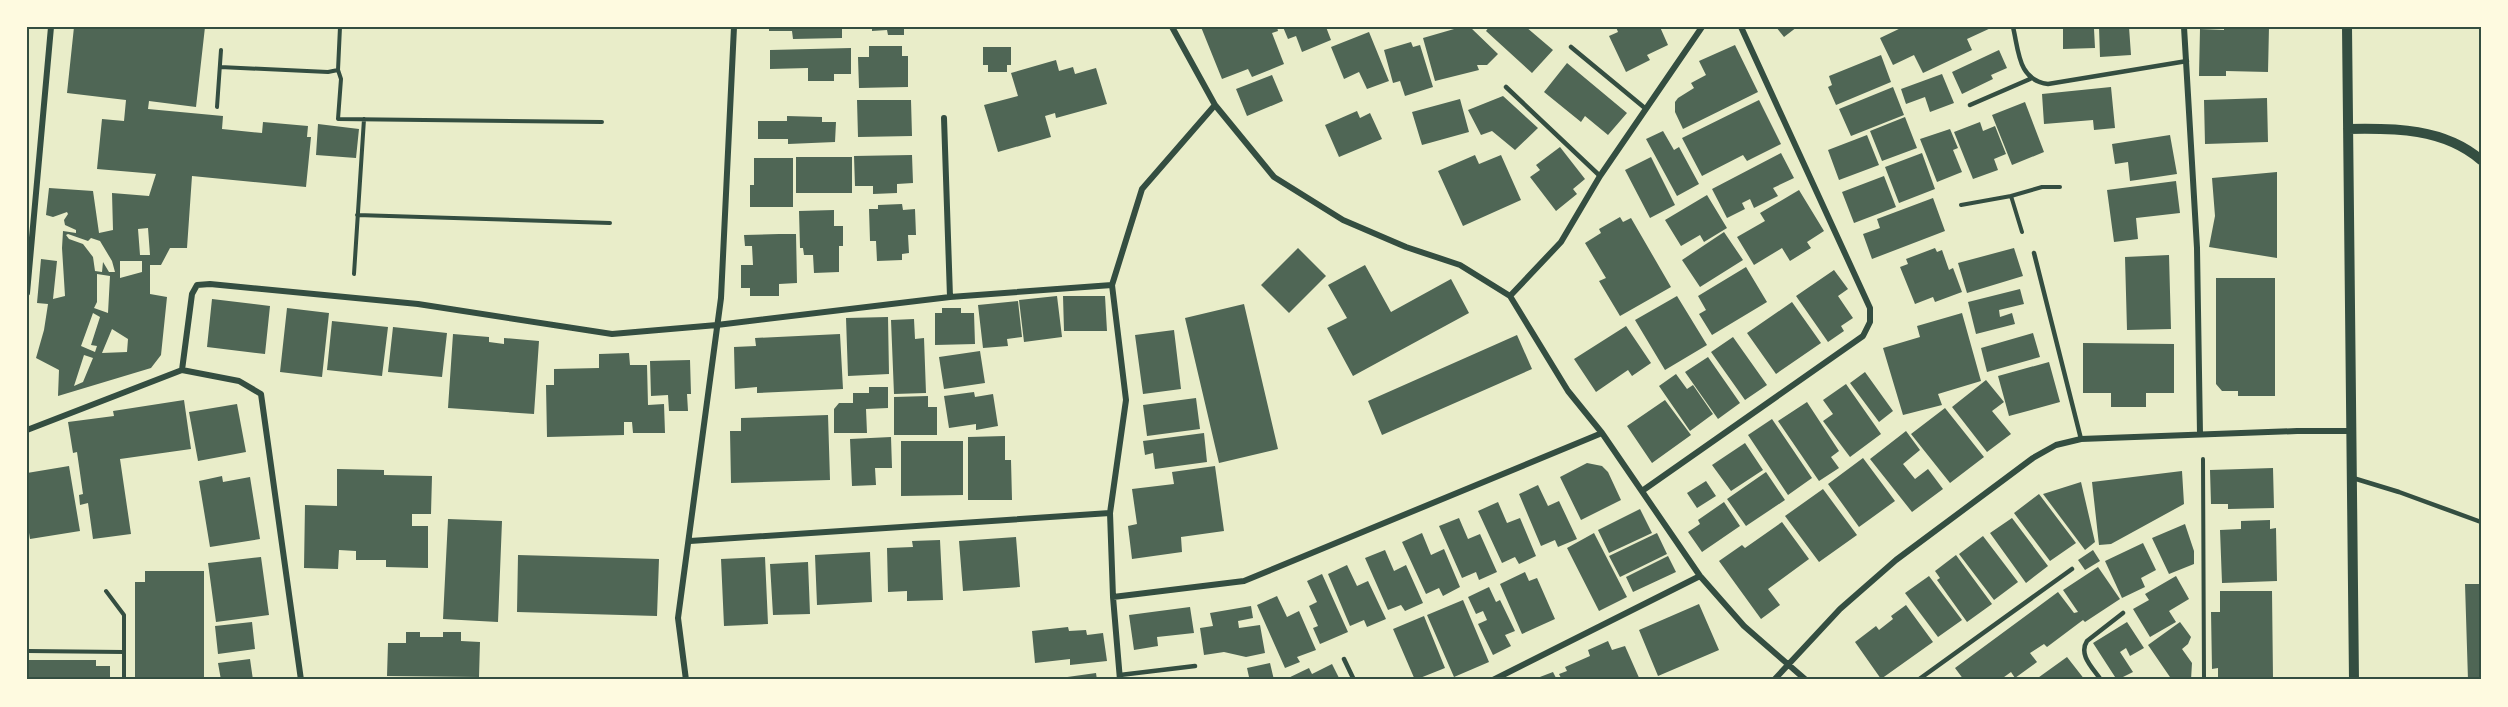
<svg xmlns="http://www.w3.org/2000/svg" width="2508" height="707" viewBox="0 0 2508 707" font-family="'Nunito Sans',sans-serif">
	<rect width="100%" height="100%" fill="#e9edc9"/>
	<path fill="#4f6655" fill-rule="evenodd" d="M74,27H205L196,107L149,101L148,109L223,116L222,129L262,133L263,122L308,126L307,137H311L306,187L192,176L187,248H170L161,265H150V294L167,297L161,355L151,368L58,396L59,370L36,358L44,330L48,304L37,303L41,259L57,261L53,299L65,296L62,248L63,231L76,233V230L65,225L64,220L68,214L67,212L53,217L46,215L49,188L93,191L99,233L113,230L112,193L149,196L156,174L97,169L102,119L124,121L126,100L67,93ZM148,228L150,255H140L138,229ZM68,234L88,241L91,238L100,241L112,261L115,272H109L103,262L102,272L95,271L93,257L83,244L69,239L66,235ZM120,261H142V272L120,278ZM97,274L110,276L108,313L94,308L97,302ZM93,313L100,317L91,345L97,346L95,352L81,346ZM112,329L128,339L127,352L102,353ZM84,355L93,358L83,382L74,386Z
		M769,27H842V38L793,39L792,31H769Z
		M872,27H904V35H888L887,30L872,31Z
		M1201,27H1277L1278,31L1272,33L1284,64L1252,77L1248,69L1222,79Z
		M1283,27H1326L1331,40L1302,52L1296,36L1288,39Z
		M1461,27H1470L1498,54L1487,65H1477L1479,70L1435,81L1423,38Z
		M1489,27H1526L1553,50L1532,73L1486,31Z
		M1616,27H1660L1668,45L1647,55L1650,60L1626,72L1609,36L1618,32Z
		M1776,27H1797L1784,37Z
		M1903,27H1993L1967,39L1972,50L1923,73L1914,55L1893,65L1880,38Z
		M2063,27L2094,29L2095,48L2063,49Z
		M2099,27H2129L2131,55L2100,57Z
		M2224,27H2269L2268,72L2226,71V76H2199L2200,29L2224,30Z
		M1369,32L1389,81L1367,89L1359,72L1344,79L1331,47Z
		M1411,42L1413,47L1420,45L1433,87L1405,96L1400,81L1393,83L1384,50Z
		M1735,45L1758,92L1683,129L1675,112V102L1678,98L1694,88L1691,83L1706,75L1699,61Z
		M869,46H902V56H908V87L859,88L858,57H869Z
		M983,47H1011V65H1007V72H988V65H983Z
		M851,48V74H834V81H808V68L770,69V50Z
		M1999,50L2007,68L1991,75L1993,79L1962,94L1952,72Z
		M1881,55L1891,82L1836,105L1828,87L1832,85L1829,76Z
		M1056,60L1059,71L1073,67L1075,74L1096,68L1107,104L1056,118L1055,113L1045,116L1051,137L998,152L984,105L1018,96L1011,73Z
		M1567,63L1627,113L1608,135L1585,116L1581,122L1544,92Z
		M1942,74L1954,103L1930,112L1925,97L1906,104L1901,89Z
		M1272,75L1283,101L1247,116L1236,89Z
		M1893,87L1904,115L1851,136L1839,109Z
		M2111,87L2115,128L2094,130L2093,120L2044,124L2042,94Z
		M1503,96L1538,128L1515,150L1492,131L1481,135L1468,110Z
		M2267,98L2268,142L2205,144L2204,100Z
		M1460,99L1469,132L1422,145L1412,112Z
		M857,100H911L912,136L858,137Z
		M1759,100L1781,144L1747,161L1743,155L1702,176L1682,138Z
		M2025,102L2044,152L2012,165L1992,115Z
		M1357,111L1360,118L1370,113L1382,139L1339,157L1325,125Z
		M787,116L822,117V122H836L835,142L788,144V139H758V121H787Z
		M1905,117L1917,148L1882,161L1870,131Z
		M1980,122L1983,131L1995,126L2006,154L1994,159L1998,170L1973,179L1954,132Z
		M318,124L359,129L356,158L316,155Z
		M1950,129L1958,148L1953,150L1962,172L1937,182L1920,139Z
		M1663,131L1674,150L1679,147L1699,184L1677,196L1646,139Z
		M1867,135L1879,165L1839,180L1828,150Z
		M2170,135L2177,174L2130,181L2128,162L2115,164L2112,144Z
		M1560,147L1585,179L1573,189L1577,194L1556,211L1530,177L1540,170L1536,165Z
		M1781,153L1794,178L1773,188L1778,196L1754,208L1750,199L1742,203L1745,209L1727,218L1712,189Z
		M1922,153L1935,189L1899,203L1885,167Z
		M912,155L913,183L897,184V193L873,194V186H855L854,156Z
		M1475,155L1479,164L1501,155L1521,200L1463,226L1438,171Z
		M796,157H852V193H796Z
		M1651,157L1675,205L1650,218L1625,170Z
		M754,158H793V207H750V185H754Z
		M2277,172V258L2209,247L2215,216L2212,178Z
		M1884,176L1896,207L1854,223L1842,192Z
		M2176,181L2180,213L2136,218L2138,239L2114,242L2107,190Z
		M1799,190L1824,231L1807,242L1811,248L1790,261L1782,248L1754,265L1737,237L1765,221L1760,213Z
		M1707,195L1727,228L1704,242L1700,235L1681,246L1665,220Z
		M1933,198L1945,231L1872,259L1863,234L1880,228L1877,219Z
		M902,204L903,210L915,209L916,235H908L909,253L902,254V260L877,261L876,241H870L869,209H878V205Z
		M834,210V226H843V246H839V272L814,273L813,255H804L803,248H800L799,211Z
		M1620,217L1623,222L1631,218L1671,287L1620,316L1599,281L1606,278L1585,243L1601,233L1599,229Z
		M1724,232L1743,260L1700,287L1682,260Z
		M779,234H796L797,283L779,284V296H750V288H741V265H753L752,246H745L744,235Z
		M1298,248L1326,276L1289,313L1261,285Z
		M1935,248L1937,252L1942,250L1949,270L1953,268L1962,292L1935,302L1933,297L1915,304L1900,267L1908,264L1906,259Z
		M2014,248L2023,276L1967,293L1958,263Z
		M2169,255L2171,329L2127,330L2125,257Z
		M1365,265L1391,312L1451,279L1469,313L1353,376L1327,328L1347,318L1328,285Z
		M1746,267L1767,302L1712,335L1699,314L1706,310L1698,296Z
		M1834,270L1848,289L1838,296L1853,318L1841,326L1844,331L1828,342L1796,296Z
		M2216,278H2275V396H2238V391H2222L2216,384Z
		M2020,289L2024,304L1999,310L2000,317L2012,313L2015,324L1976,334L1968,302Z
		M1057,296L1062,337L1024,342L1019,300Z
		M1063,296H1105L1107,331H1064Z
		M1677,296L1707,345L1665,370L1635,320Z
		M212,299L270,306L265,354L207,347Z
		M1018,301L1022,337L1007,339L1008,346L983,348L978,305Z
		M1792,302L1821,343L1776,374L1747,333Z
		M1244,304L1278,449L1219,463L1185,318Z
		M287,308L329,313L322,377L280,372Z
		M942,308H961V313H974L975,344L935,345V313H942Z
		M1962,313L1981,381L1938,394L1942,405L1903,415L1883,348L1920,337L1917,326Z
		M888,317L889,374L848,376L846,318Z
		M914,319L915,339L924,338L926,393L894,394L891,320Z
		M332,321L388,327L382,376L327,370Z
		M1626,326L1651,363L1632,376L1628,370L1596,392L1574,359Z
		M393,327L447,333L442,377L388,372Z
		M1174,330L1181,389L1143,394L1135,335Z
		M2033,333L2040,357L1987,372L1981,348Z
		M453,334L489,337V342L504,344V338L539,341L534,414L448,408Z
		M840,334L843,389L757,393V387L735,389L734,347L756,346L755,338Z
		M1517,335L1532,369L1382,435L1368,401Z
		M1733,337L1767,385L1745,400L1711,352Z
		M2083,343L2174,344V393H2146V407H2111V393H2083Z
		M980,351L985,383L944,389L939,357Z
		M629,353L630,365H647L648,405L664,404L665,433H633L632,422H624V435L547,437L546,385H554V369L599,368V354Z
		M1708,357L1740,403L1718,419L1685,372Z
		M690,360L691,394H687L688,411H669L668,395L651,396L650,361Z
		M2049,362L2060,402L2009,416L1998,376Z
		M1865,372L1893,411L1879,422L1850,383Z
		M1676,374L1687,389L1693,385L1713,414L1690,431L1659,386Z
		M1986,380L2004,402L1992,411L2011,434L1987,452L1952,407Z
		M1846,384L1881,434L1850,457L1823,421L1833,414L1823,400Z
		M869,387H888V408L866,409L867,433H834V409L839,403H853V393H869Z
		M974,392L975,397L993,394L998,426L976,430V424L949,428L944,396Z
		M928,396V407H937V435H894V397Z
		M1196,398L1200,429L1147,436L1143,405Z
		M184,400L191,449L120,459L131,534L93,539L88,503L80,505L79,495L83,494L77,452L73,453L68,422L114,416L113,411Z
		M1665,400L1691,435L1652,463L1627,426Z
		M1807,402L1839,451L1831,457L1839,468L1819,481L1778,421Z
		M237,404L246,452L198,461L189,412Z
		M1945,408L1984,457L1950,483L1911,434Z
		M828,415L830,480L731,483L730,431H741V418Z
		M1772,419L1812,478L1788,495L1748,435Z
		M1906,431L1920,450L1903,464L1915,479L1928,469L1943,489L1912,512L1870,459Z
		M1204,433L1207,462L1155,469L1153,453L1145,455L1143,441Z
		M1005,436V460H1011L1012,500H968V437Z
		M891,437L892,468H875L876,485L852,486L850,439Z
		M901,441H963V495L901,496Z
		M1745,443L1763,470L1731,491L1712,465Z
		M1863,458L1895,501L1859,527L1828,484Z
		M1587,463L1602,466L1608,472L1621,500L1581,520L1560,477Z
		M69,466L80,531L30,539L27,520V473Z
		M1215,466L1224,531L1181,537L1182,552L1132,559L1128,526L1137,524L1132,489L1174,484L1172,472Z
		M2273,468L2274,508L2228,509V504H2211L2210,470Z
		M337,469L384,470V475L432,476L431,514H412V526H428V568L386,567V560H356V551L339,550L338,569L304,568L305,505L337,506Z
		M2182,471L2184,504L2111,544L2099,545L2092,482Z
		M1766,472L1785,500L1746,526L1727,499Z
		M222,476L223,482L250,477L260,539L210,547L199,481Z
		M1706,481L1716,496L1697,508L1687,493Z
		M2081,482L2095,542L2085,550L2043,494Z
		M1538,485L1548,506L1559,501L1577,539L1558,547L1555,540L1541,546L1519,494Z
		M1823,489L1857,535L1819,562L1785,516Z
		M2039,494L2076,543L2050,561L2014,513Z
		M1498,502L1507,523L1520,518L1536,556L1519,564L1515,557L1502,563L1478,511Z
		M1724,502L1740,526L1702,552L1688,532L1700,524L1698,520Z
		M1640,509L1652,533L1609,553L1598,530Z
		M1459,518L1468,539L1480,534L1497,572L1479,580L1476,572L1462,578L1439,526Z
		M2012,518L2048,566L2026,583L1990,533Z
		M448,519L502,521L498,622L443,619Z
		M2270,520V529L2276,528L2277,581L2222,583L2220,530L2241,529V521Z
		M1782,522L1809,559L1768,589L1780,605L1761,619L1719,561L1742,545L1745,548Z
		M2185,524L2194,551V564L2169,574L2152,538Z
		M1422,533L1431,555L1444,549L1460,587L1443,596L1439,588L1426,594L1402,542Z
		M1594,533L1627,597L1599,611L1567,548Z
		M1657,533L1667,554L1620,577L1609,556Z
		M1983,536L2018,582L1994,600L1959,554Z
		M1016,537L1020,587L963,591L959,541Z
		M940,540L943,600L907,601V591L888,592L887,548L913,547L912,541Z
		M2143,543L2156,570L2141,578L2145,587L2122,598L2105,561Z
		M1385,550L1394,571L1406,565L1423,603L1405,611L1401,605L1388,610L1365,558Z
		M2093,550L2100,561L2085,570L2078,560Z
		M870,552L872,602L817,605L815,555Z
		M518,555L659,559L657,616L517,612Z
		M1956,555L1992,604L1967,622L1937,580L1940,578L1935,571Z
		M1668,556L1676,572L1633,592L1626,577Z
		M261,557L269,615L216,622L208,563Z
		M765,557L768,624L724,626L721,559Z
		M808,562L810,614L773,615L770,564Z
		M1347,565L1357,586L1368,581L1386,619L1367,627L1364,620L1350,626L1328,574Z
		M2098,567L2120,599L2085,622L2083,620L2047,647L2044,644L2030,653L2037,662L2015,678L2011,672L2000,680H1964L1955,668L2058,592L2074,613L2078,612L2063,590Z
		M145,571H204V680H135V582H145Z
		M1525,572L1529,581L1537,578L1555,619L1522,634L1500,584Z
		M1322,574L1348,632L1320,644L1313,628L1318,626L1309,606L1317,602L1307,581Z
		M1929,576L1962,620L1938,637L1905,593Z
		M2176,576L2189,599L2169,611L2176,622L2150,637L2133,609L2149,600L2145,594Z
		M2465,584H2481V680H2468Z
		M1489,587L1496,602L1500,600L1515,631L1505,635L1511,646L1493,655L1478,624L1487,620L1483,611L1476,614L1468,597Z
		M2220,591H2272L2273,679L2218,680V668L2212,669L2211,612H2220Z
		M1277,596L1287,617L1299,611L1316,650L1297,657L1300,662L1285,668L1257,605Z
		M1463,600L1489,662L1454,677L1427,615Z
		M1699,604L1719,650L1658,676L1639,630Z
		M1906,605L1933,642L1881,679L1855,642L1876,626L1879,630L1893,619L1891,616Z
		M1251,606L1253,618L1238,621L1239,628L1260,625L1265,653L1246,657L1224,652L1204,655L1200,628L1213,626L1210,613Z
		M1190,607L1194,633L1157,637L1158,646L1134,650L1129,615Z
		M1424,616L1445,668L1415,680L1393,629Z
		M252,622L255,649L218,654L215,626Z
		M2127,622L2144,648L2130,656L2126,648L2120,652L2133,672L2117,680L2093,643Z
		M2180,622L2191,637L2188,644L2182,649L2192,663L2191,680H2172L2148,645Z
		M1068,627L1069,631L1086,630L1087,635L1103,633L1107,661L1070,665V659L1035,663L1032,631Z
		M406,632H420V637H443V632H461V641L480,642L479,677L387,676L388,643H406Z
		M1608,641L1612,650L1625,646L1640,680H1562L1559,674L1567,671L1565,667L1590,656L1588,650Z
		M2067,657L2085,680H2035Z
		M250,659L253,680H221L218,663Z
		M27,660H96V666H110V680H27Z
		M1270,663L1274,680H1240L1249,677L1247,668Z
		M1332,664L1340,680H1284L1309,668L1312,674Z
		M1553,672L1557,680H1532Z
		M1096,673L1097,680H1054L1053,679Z"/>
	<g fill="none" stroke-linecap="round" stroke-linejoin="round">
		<path stroke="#344e41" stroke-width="4" d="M220,67L328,72L338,70L340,27
			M338,70L341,79L338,119L602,122
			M217,107L221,50
			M2011,196L2022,232
			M1961,205L2011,196L2042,187H2060
			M357,215L610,223
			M354,274L364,119
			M2203,459L2204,680
			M106,591L124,615V652
			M27,651L124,652V680"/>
		<path stroke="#344e41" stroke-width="4.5" d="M2013,27C2019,52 2018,80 2048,84L2187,61
			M1571,47L1646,109
			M1506,87L1600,176
			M1970,105L2030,79
			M2034,253L2081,439
			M2353,478L2399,492L2481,522
			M1344,659L1354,680
			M1120,675L1195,666
			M1918,680L2072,569
			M2101,680C2093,668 2078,655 2087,641L2123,613"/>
		<path stroke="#344e41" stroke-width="6" d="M1172,27L1215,105L1274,177L1343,220L1406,247L1460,265L1510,296L1568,391L1602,433L1700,576L1744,626L1806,680
			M2184,27L2197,248L2200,434
			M944,118L950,297
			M27,293L51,27
			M1510,296L1561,242L1600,176L1702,27
			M182,370L239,381L261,394L301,680
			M27,430L182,370L192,294L197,285L210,284L418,304L612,334L717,325L950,297L1112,285
			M1642,491L1863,336L1870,322V308L1741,27
			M1110,513L1126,400L1112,285L1142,189L1215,105
			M690,541L1110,513L1113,597L1120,680
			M1113,597L1244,581L1602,433
			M686,680L678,618L721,298L734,27
			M1493,680L1700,576
			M1774,680L1840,609L1896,560L2033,458L2056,445L2081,439L2297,431H2352"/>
		<path stroke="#344e41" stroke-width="10" d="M2347,27L2354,680
			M2348,129C2394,128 2444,128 2481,160"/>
	</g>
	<rect width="2508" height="707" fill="none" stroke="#fefae0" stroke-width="57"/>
	<rect x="28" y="28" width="2452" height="650" fill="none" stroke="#344e41" stroke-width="2"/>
</svg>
